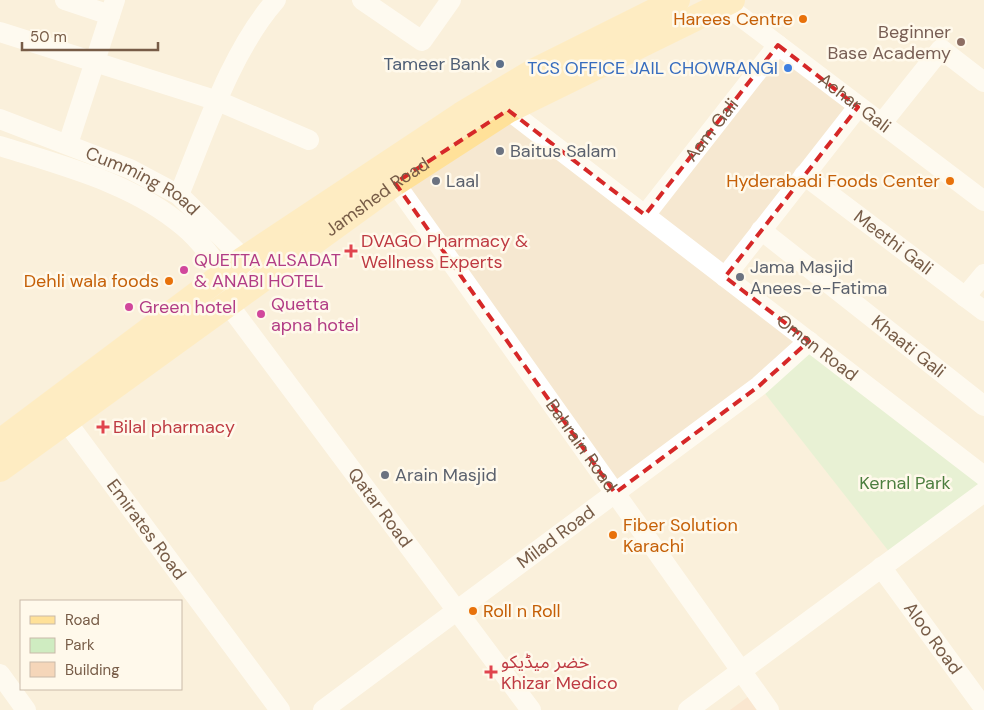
<svg xmlns="http://www.w3.org/2000/svg" width="984" height="710" viewBox="0 0 984 710" font-family="'DM Sans','Noto Sans Arabic',sans-serif">
	<rect width="100%" height="100%" fill="#fef5e3"/>
	<path fill="#f6e8d1" fill-rule="evenodd" d="M0,0H984V710H0ZM21,601H181V689H21Z"/>
	<path fill="#cfecc1" d="M809,341L984,476V492L894,558L759,386Z"/>
	<path fill="#f5d6b9" d="M749,696L759,710H730Z"/>
	<g fill="none" stroke-linecap="round" stroke-linejoin="round">
		<g stroke="#fff" stroke-width="20">
			<path d="M65,0L110,15"/>
			<path d="M362,0L422,41L451,0"/>
			<path id="s1" d="M724,4L984,201"/>
			<path d="M0,32L218,101L309,140"/>
			<path id="s2" d="M508,110L984,476"/>
			<path id="s3" d="M0,119L130,169L179,195L244,259L259,280"/>
			<path d="M882,123L941,49L984,82"/>
			<path d="M68,144L115,0"/>
			<path d="M0,146C63,166 133,183 184,227C203,243 218,265 231,286"/>
			<path id="s4" d="M804,175L984,311"/>
			<path id="s5" d="M395,183L769,710"/>
			<path d="M179,195C205,132 231,51 276,0"/>
			<path id="s6" d="M645,215L778,45"/>
			<path id="s7" d="M761,230L984,406"/>
			<path d="M725,277L858,107"/>
			<path d="M965,297L984,274"/>
			<path id="s8" d="M228,304L531,710"/>
			<path id="s9" d="M66,421L280,710"/>
			<path id="s10" d="M881,567L984,708"/>
			<path d="M0,674L26,710"/>
			<path id="s11" d="M323,710L759,386L809,341"/>
			<path d="M688,710L984,492"/>
		</g>
		<g stroke="#ffe199" stroke-width="26">
			<path d="M0,442L244,259L461,115L533,72L677,0"/>
			<path id="s12" d="M0,469L395,183L508,110L732,0"/>
		</g>
	</g>
	<path d="M0 0H984V710H0ZM778,45L858,107L725,277L809,341L759,386L615,493L395,183L508,110L645,215Z" fill="#fef5e3" fill-opacity=".55" fill-rule="evenodd"/>
	<path fill="none" stroke="#d62828" stroke-width="4" stroke-dasharray="10 6" stroke-linejoin="round" d="M778,45L858,107L725,277L809,341L759,386L615,493L395,183L508,110L645,215Z"/>
	<g fill="#e8710a" stroke="#fff9eb" stroke-width="2">
		<circle cx="803" cy="19" r="5"/>
		<circle cx="950" cy="181" r="5"/>
		<circle cx="169" cy="281" r="5"/>
		<circle cx="613" cy="535" r="5"/>
		<circle cx="473" cy="611" r="5"/>
	</g>
	<circle fill="#8d6e63" stroke="#fff9eb" stroke-width="2" cx="961" cy="42" r="5"/>
	<circle fill="#5c6f8a" stroke="#fff9eb" stroke-width="2" cx="500" cy="64" r="5"/>
	<circle fill="#3f7fe0" stroke="#fff9eb" stroke-width="2" cx="788" cy="68" r="5"/>
	<g fill="#6b7280" stroke="#fff9eb" stroke-width="2">
		<circle cx="500" cy="151" r="5"/>
		<circle cx="436" cy="181" r="5"/>
		<circle cx="740" cy="277" r="5"/>
		<circle cx="385" cy="475" r="5"/>
	</g>
	<g fill="#e0444e" stroke="#fff9eb" stroke-width="2">
		<path d="M348.5 243.5h5v5h5v5h-5v5h-5v-5h-5v-5h5z"/>
		<path d="M100.5 419.5h5v5h5v5h-5v5h-5v-5h-5v-5h5z"/>
		<path d="M488.5 664.5h5v5h5v5h-5v5h-5v-5h-5v-5h5z"/>
	</g>
	<g fill="#d1479c" stroke="#fff9eb" stroke-width="2">
		<circle cx="184" cy="270" r="5"/>
		<circle cx="129" cy="307" r="5"/>
		<circle cx="261" cy="314" r="5"/>
	</g>
	<g text-anchor="middle" dominant-baseline="central" stroke-width="5" stroke-linejoin="round" paint-order="stroke">
		<g font-size="18" fill="#c56008" stroke="#fff9eb" text-anchor="end">
			<text x="793" y="19">Harees Centre</text>
			<text x="940" y="181">Hyderabadi Foods Center</text>
			<text x="159" y="281">Dehli wala foods</text>
			<text x="623" y="525" text-anchor="start">Fiber Solution<tspan x="623" dy="21">Karachi</tspan></text>
			<text x="483" y="611" text-anchor="start">Roll n Roll</text>
		</g>
		<g font-size="18" fill="#785e54" stroke="#fff9eb" text-anchor="end">
			<text x="951" y="32">Beginner<tspan x="951" dy="21">Base Academy</tspan></text>
		</g>
		<g font-size="18" fill="#4e5e75" stroke="#fff9eb" text-anchor="end">
			<text x="490" y="64">Tameer Bank</text>
		</g>
		<g font-size="18" fill="#366cbe" stroke="#fff9eb" text-anchor="end">
			<text x="778" y="68">TCS OFFICE JAIL CHOWRANGI</text>
		</g>
		<g font-size="18" fill="#775c47" stroke="#fff9eb">
			<text stroke="none"><textPath href="#s1" startOffset="164">Achar Gali</textPath></text>
			<text stroke="none"><textPath href="#s6" startOffset="108">Aam Gali</textPath></text>
			<text stroke="none"><textPath href="#s3" startOffset="156">Cumming Road</textPath></text>
			<text stroke="none"><textPath href="#s12" startOffset="465">Jamshed Road</textPath></text>
			<text stroke="none"><textPath href="#s4" startOffset="112">Meethi Gali</textPath></text>
			<text stroke="none"><textPath href="#s7" startOffset="188">Khaati Gali</textPath></text>
			<text stroke="none"><textPath href="#s2" startOffset="390">Oman Road</textPath></text>
			<text stroke="none"><textPath href="#s5" startOffset="322">Bahrain Road</textPath></text>
			<text stroke="none"><textPath href="#s8" startOffset="254">Qatar Road</textPath></text>
			<text stroke="none"><textPath href="#s9" startOffset="135">Emirates Road</textPath></text>
			<text stroke="none"><textPath href="#s11" startOffset="290">Milad Road</textPath></text>
			<text stroke="none"><textPath href="#s10" startOffset="88">Aloo Road</textPath></text>
		</g>
		<g font-size="18" fill="#5b616d" stroke="#fff9eb" text-anchor="start">
			<text x="510" y="151">Baitus Salam</text>
			<text x="446" y="181">Laal</text>
			<text x="750" y="267">Jama Masjid<tspan x="750" dy="21">Anees-e-Fatima</tspan></text>
			<text x="395" y="475">Arain Masjid</text>
		</g>
		<g font-size="18" fill="#be3a42" stroke="#fff9eb" text-anchor="start">
			<text x="361" y="241">DVAGO Pharmacy &amp;<tspan x="361" dy="21">Wellness Experts</tspan></text>
			<text x="113" y="427">Bilal pharmacy</text>
			<text x="501" y="662">خضر میڈیکو<tspan x="501" dy="21">Khizar Medico</tspan></text>
		</g>
		<g font-size="18" fill="#b23c85" stroke="#fff9eb" text-anchor="start">
			<text x="194" y="260">QUETTA ALSADAT<tspan x="194" dy="21">&amp; ANABI HOTEL</tspan></text>
			<text x="271" y="304">Quetta<tspan x="271" dy="21">apna hotel</tspan></text>
			<text x="139" y="307">Green hotel</text>
		</g>
		<g font-size="18" fill="#4c7e3e" stroke="#fff9eb">
			<text x="905" y="483">Kernal Park</text>
		</g>
	</g>
	<rect x="20" y="600" width="162" height="90" fill="#fff9eb" stroke="#c9baa9"/>
	<rect x="30" y="616" width="25" height="8" fill="#ffe199" stroke="#c9baa9"/>
	<text x="65" y="625" font-size="15" fill="#775c47">Road</text>
	<rect x="30" y="638" width="25" height="15" fill="#cfecc1" stroke="#c9baa9"/>
	<text x="65" y="650" font-size="15" fill="#775c47">Park</text>
	<rect x="30" y="662" width="25" height="15" fill="#f5d6b9" stroke="#c9baa9"/>
	<text x="65" y="675" font-size="15" fill="#775c47">Building</text>
	<path d="M22 42v8h136v-8" fill="none" stroke="#775c47" stroke-width="2.5"/>
	<text x="30" y="42" font-size="15" fill="#775c47" stroke="#fff9eb" stroke-width="4" paint-order="stroke">50 m</text>
</svg>
